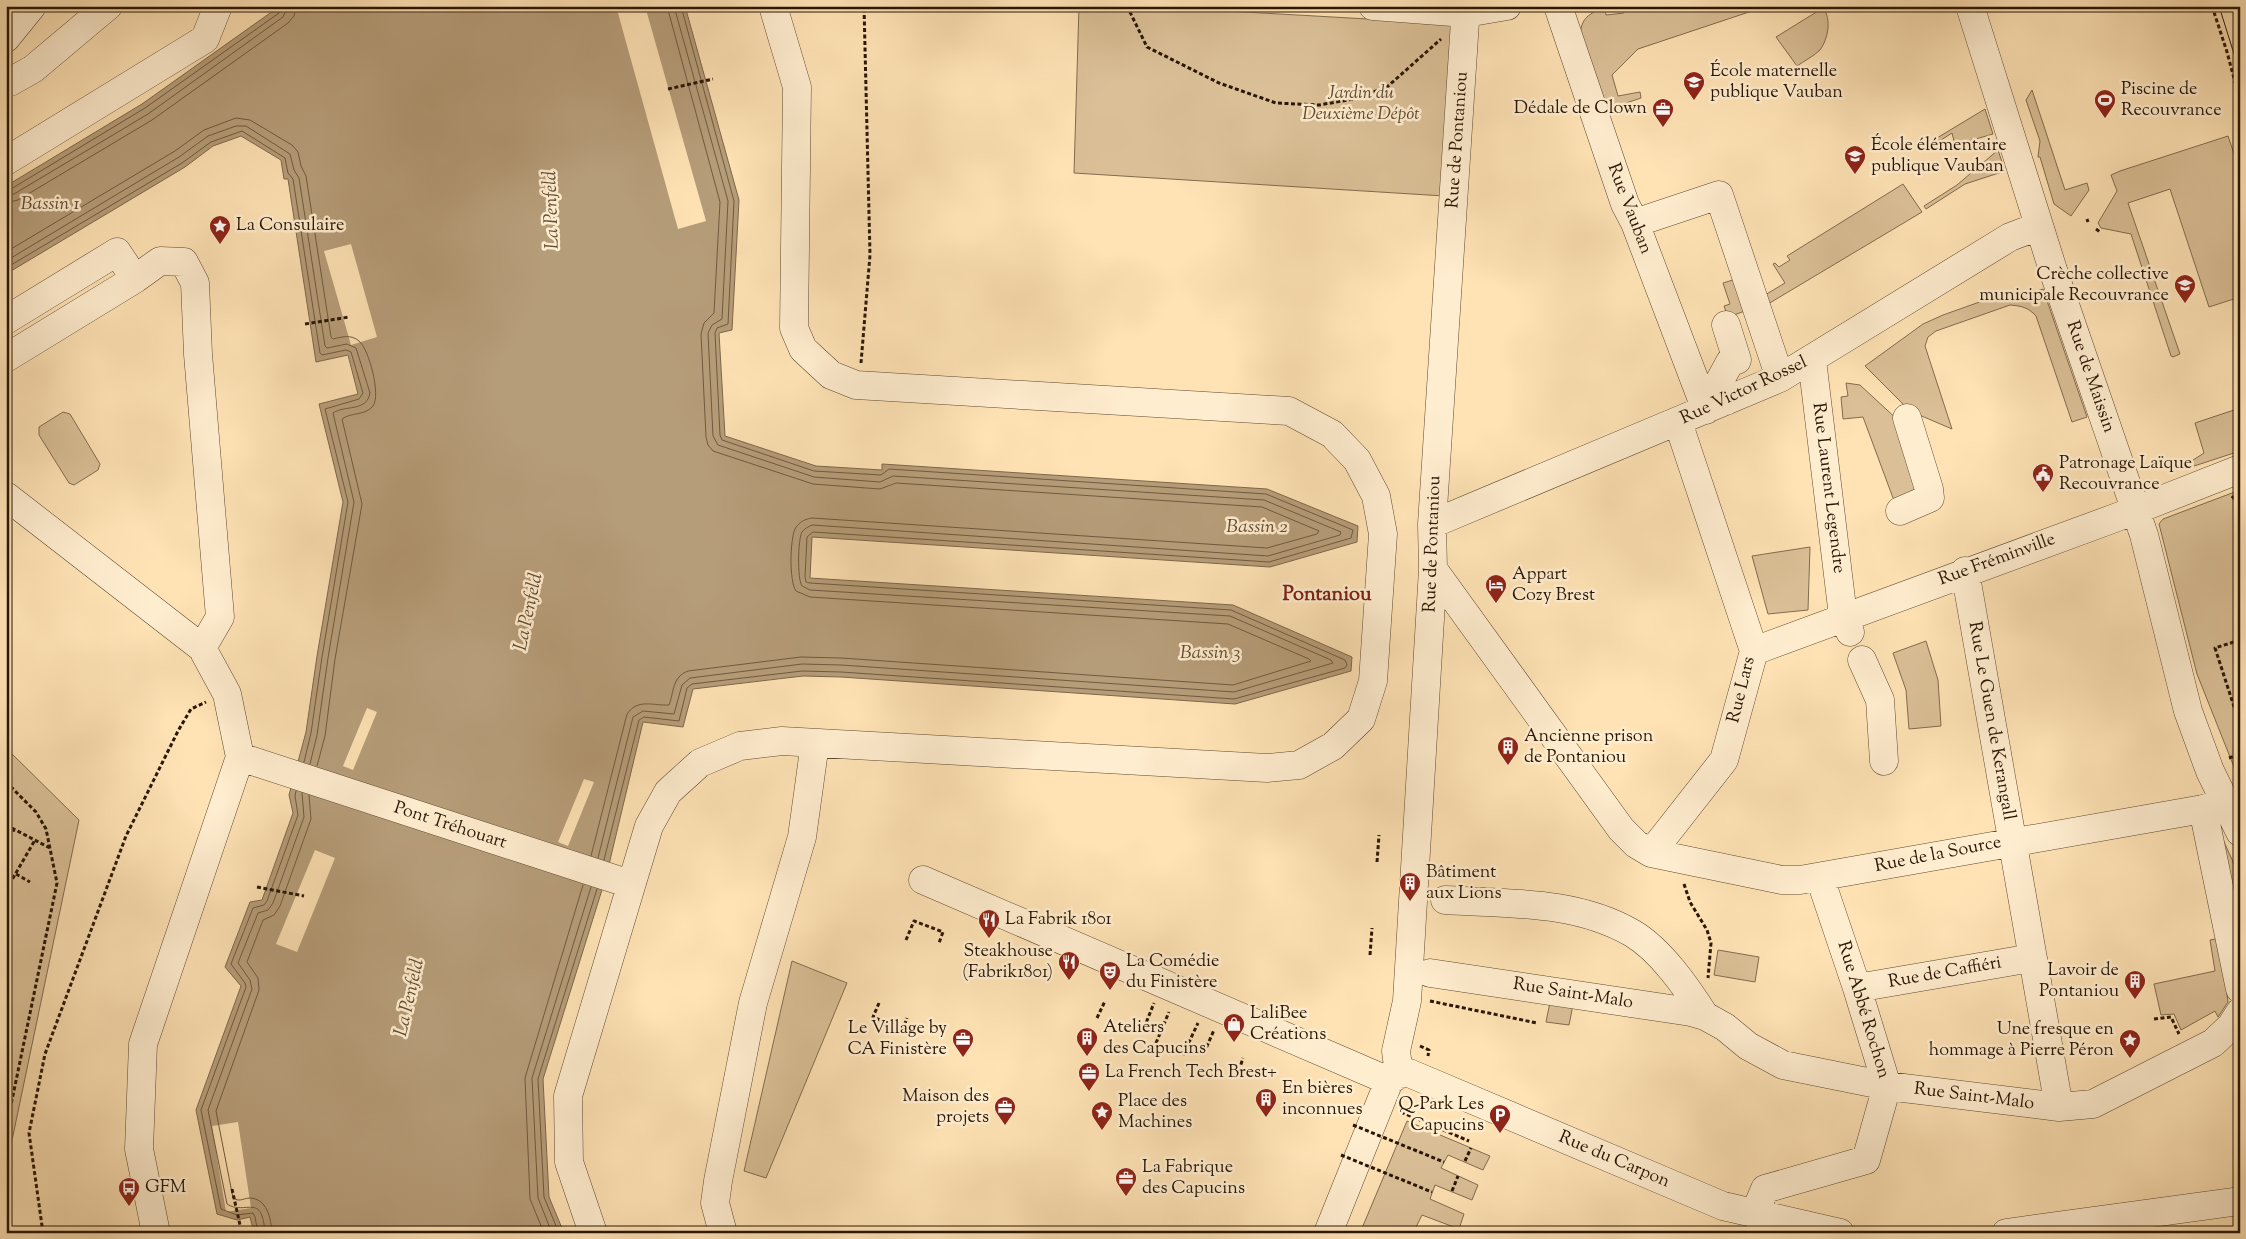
<svg xmlns="http://www.w3.org/2000/svg" width="2246" height="1239" viewBox="0 0 2246 1239" font-family="'Sorts Mill Goudy',serif">
	<rect width="100%" height="100%" fill="#ffe3b5"/>
	<filter id="stains"><feTurbulence type="fractalNoise" baseFrequency=".004" numOctaves="4"/><feColorMatrix values="0 0 0 0 .2 0 0 0 0 .09 0 0 0 0 .02 0 0 0 .5 -.17"/></filter>
	<radialGradient id="worn" r=".72"><stop offset=".6" stop-color="#630" stop-opacity="0"/><stop offset="1" stop-color="#630" stop-opacity=".3"/></radialGradient>
	<path fill="#dbc097" stroke="#826b4e" d="M1079,6H1138L1456,24L1444,196L1074,173Z
		M1624,6H1767L1638,49L1612,75L1618,96L1640,92L1641,98L1608,109L1580,36C1581,18 1589,13 1605,8L1606,15L1624,13Z
		M1823,8C1832,19 1828,39 1820,50C1814,56 1804,61 1797,66L1776,37Z
		M2032,90L2065,190L2087,183L2089,190L2071,216L2054,204L2040,157H2038L2040,141L2026,100Z
		M1985,109L1993,134L1955,145L1952,133L1924,151L1922,147Z
		M2228,136L2240,171V297L2209,307L2170,189L2128,203L2180,354L2173,357L2171,356L2131,234L2101,228L2098,223L2117,191L2111,175L2120,171Z
		M1998,150L2005,171L1965,184L1926,209L1924,206L1957,185Z
		M1903,184L1922,212L1763,307L1760,298L1785,283L1773,264L1775,263L1779,267L1790,260L1787,256Z
		M1736,279L1748,310L1728,317L1724,306L1730,304L1723,283Z
		M2043,289L2087,417L2072,422L2036,316C2028,307 2021,306 2010,305L1936,331L1928,337L1925,346L1952,429L1910,411L1865,366L1923,324L1943,315L2002,294L2012,292L2027,294Z
		M1846,383L1860,385L1900,422L1923,492L1896,506L1863,417L1843,419L1841,397L1848,396Z
		M2240,408V451L2188,468L2187,464L2204,453L2195,423Z
		M63,412L70,414L100,464L98,470L74,485L69,483L39,435V427Z
		M2240,490V782L2197,674L2159,524L2163,519Z
		M1810,547L1808,610L1768,614L1752,556Z
		M1926,641L1938,680L1941,726L1909,729L1906,690L1893,653Z
		M6,748L79,820L6,1169Z
		M2219,831L2240,877V933Z
		M2220,938L2228,1002L2218,1017L2215,1011L2181,1030L2174,1014L2161,1015L2154,984L2215,971L2210,940Z
		M1718,950L1759,957L1755,982L1714,975Z
		M792,961L847,983L766,1178L744,1171Z
		M1550,1002L1573,1005L1569,1025L1546,1022Z
		M1407,1121L1490,1156L1483,1170L1448,1155L1441,1168L1478,1185L1472,1200L1435,1185L1430,1199L1464,1214L1459,1229L1422,1215L1415,1229L1424,1233H1360Z"/>
	<path fill="#b69d79" stroke="#7e674a" d="M280,6H685L739,200L732,330L719,333L725,436L816,466L882,470V464L1267,489L1358,526L1357,542L1270,567L812,537L810,578L1233,605L1352,657L1351,671L1235,704L841,677L803,676L693,689L683,727L643,722L606,877L543,1079L549,1197L564,1233H254L250,1217L237,1220L217,1214L196,1110L241,986L225,967L250,902L262,900L293,813L289,795L306,732L317,656L343,502L319,404L358,394L348,355L316,362L288,179H284L281,160L241,136L213,146L185,167L6,274V186L142,104Z"/>
	<path fill="#ffe3b5" d="M616,6H645L706,221L678,229Z
		M351,244L377,337L351,345L324,251Z
		M367,708L377,712L353,770L343,766Z
		M584,779L594,782L568,846L558,842Z
		M315,850L335,858L297,952L276,944Z
		M238,1122L251,1208L226,1212L212,1126Z"/>
	<g fill="none" stroke-linecap="round" stroke-linejoin="round">
		<path stroke="#705a3e" stroke-width="1" d="M6,189H11L145,108L279,13L282,6
			M6,196L14,194L148,114L283,17L288,6
			M6,203L18,200L152,120L288,23L294,16L296,6
			M6,252L175,151L204,130L236,118L250,120L292,145L298,152L301,166L306,176L331,337L333,339C342,337 351,334 359,341C369,349 381,395 373,406C365,416 351,412 342,419L362,504L335,659L325,736L317,766
			M6,261L179,157L208,136L236,126H246L290,154L294,170L299,178L325,346L327,348L347,344L356,348L370,393C367,412 344,405 333,413L354,502L328,658L317,735L310,764
			M6,268L182,163L211,142L242,131L285,158L288,173L293,179L320,353L322,355L346,350L351,352L363,393L359,399L325,409L348,502L322,657L311,733L304,762
			M591,856L627,714C638,698 653,706 669,705C674,692 672,677 688,671L801,657L841,658L1233,685L1311,661L1309,659L1228,624L810,597L796,591C789,581 790,540 795,529C799,522 805,519 812,518L1267,548L1317,534L1319,531L1262,507L896,483L880,489L813,484L713,451L708,445L706,437L701,334L704,323L714,313L720,202L667,6
			M598,858L633,717L643,711L674,714L682,685L690,678L802,664L841,665L1234,692L1333,663L1331,660L1230,616L810,590L802,586C797,579 798,539 802,532C805,528 808,527 812,525L1268,556L1340,535L1341,532L1264,500L893,476L880,482L814,477L718,445L713,436L708,333L712,325L722,319L728,201L674,6
			M604,860L639,720L644,717L679,721L687,688L692,684L802,671L841,672L1234,699L1345,668L1347,665L1345,660L1231,610L810,583L806,582L805,577L807,537L813,532L1269,562L1351,538L1353,530L1266,494L889,469L881,475L814,471L722,440L720,435L715,333L717,328L728,324L734,201L681,6
			M258,1233L255,1217L253,1213L237,1215L221,1209L201,1110L246,987L245,983L231,964L253,908L264,905L267,901L298,815L295,796L296,791
			M265,1233C262,1191 246,1216 227,1204L208,1110L252,989L250,980L238,963L258,913L268,910L273,903L304,817L302,793
			M272,1233C271,1218 267,1198 249,1198C242,1199 239,1202 233,1198L216,1111L259,990L258,978L247,962L263,920L274,915L280,906L311,819L309,795
			M544,1233L530,1199L525,1078L583,885
			M552,1233L538,1198L532,1078L591,887
			M559,1233L544,1197L538,1079L597,889"/>
		<g stroke="#5e4930" stroke-width="29">
			<path id="minor" d="M1373,6L1466,13L1507,6
				M1558,6L1625,204L1635,223L1706,410
				M1970,6L2053,270L2144,535L2188,711L2210,771L2240,832
				M6,38L32,6
				M6,80L10,82L33,69L108,6
				M6,161L205,39L218,6
				M1635,223L1719,195L1780,378
				M135,279L160,261L184,262L195,283L198,354L220,617L202,648
				M6,320L117,252L135,279L6,358
				M1726,325L1737,360L1730,362L1718,384L1726,401
				M1812,360L1843,616L1850,632
				M6,496L202,648L227,694L240,757L143,1044L139,1149L156,1233
				M1900,511L1930,498L1929,489L1907,418
				M1432,524L1780,378L2010,237L2039,226
				M1433,569L1621,829L1636,844L1651,853L1782,880H1800L2203,809L2226,802
				M1965,571L2059,1107
				M1754,651L2123,515L2240,469
				M1862,660L1880,700L1884,761
				M240,757L630,884
				M2203,809L2240,989
				M1651,853L1724,760L1754,651L1678,422
				M923,880L1389,1081
				M1445,900C1508,904 1575,900 1632,933C1661,950 1687,988 1705,1016
				M1430,973L1691,1012L1705,1016L1725,1027L1748,1046L1783,1065L1887,1086L2059,1107L2093,1104L2213,1043L2231,1026L2240,1012
				M1857,988L2032,958
				M1399,1074L1396,1051L1407,1001L1433,569L1432,524L1466,6
				M1754,1215L1765,1189L1866,1160L1887,1086L1857,988L1820,878
				M593,1233L569,1162L568,1096L649,826L668,792L700,763L740,746L782,741L1267,768L1299,765L1333,746L1361,719L1373,681L1383,534L1376,496L1357,460L1332,434L1289,411L856,385L831,375L803,349L794,328L797,87L773,6
				M723,1233L715,1203L718,1181L753,1003L802,837L815,743
				M1328,1233L1389,1081L1399,1074L1409,1073L1723,1206L1840,1233
				M2006,1233L2240,1201"/>
		</g>
		<path stroke="#291604" stroke-width="3" stroke-dasharray="4 2.5" stroke-linecap="butt" d="M1127,6L1147,47L1219,83L1276,103L1319,105L1354,99L1387,87L1441,39
			M2212,6L2227,52L2240,101
			M668,89L713,79
			M2087,219L2088,222
			M2096,229L2100,232
			M305,324L349,317
			M861,363L870,255L864,6
			M2232,496L2240,506
			M2240,640L2215,648L2240,725
			M2229,758L2240,754
			M6,782L36,812L46,829L57,883L6,1129
			M6,825L50,848
			M6,832L15,830
			M1377,862L1379,835
			M16,874L30,882
			M1684,884L1690,902L1707,930L1711,943L1708,978
			M257,887L304,896
			M6,890L35,840
			M906,940L914,921L943,932L939,943
			M1370,955L1372,928
			M1430,1001L1537,1023
			M879,1003L873,1017L903,1029L907,1018
			M1097,1018L1105,1001
			M2154,1019L2171,1017L2179,1034
			M1144,1028L1154,1003
			M1156,1043L1169,1012
			M1420,1046L1429,1050L1428,1056
			M1204,1053L1214,1030
			M1183,1055L1198,1023
			M1237,1077L1243,1058
			M1401,1112L1469,1141
			M1465,1161L1471,1148
			M232,1189L240,1225
			M1452,1191L1458,1176
			M43,1233L29,1133L45,1054L126,836L178,731L191,709L206,702"/>
		<use href="#minor" stroke="#ffedcf" stroke-width="28"/>
		<path stroke="#291604" stroke-width="1" d="M2219,6L2240,73
			M2232,6L2240,31"/>
		<path stroke="#291604" stroke-width="3" stroke-dasharray="4 2.5" stroke-linecap="butt" d="M1353,1125L1444,1162
			M1341,1155L1432,1192"/>
	</g>
	<defs>
		<g id="school-pin" transform="scale(1.125)"><path d="M0 17L-7.5 6A9.5 9.5 0 1 1 7.5 6Z" fill="#8f2418" stroke="#ffedcf"/><path d="M0-5L7-2L0 1L-7-2ZM-4 1L0 2.5L4 1V4Q0 6-4 4Z" fill="#fff"/></g>
		<g id="stadium-pin" transform="scale(1.125)"><path d="M0 17L-7.5 6A9.5 9.5 0 1 1 7.5 6Z" fill="#8f2418" stroke="#ffedcf"/><path d="M0-5a6.5 5 0 1 0 0 10a6.5 5 0 1 0 0-10ZM-3.5-1.8h7v3.6h-7Z" fill="#fff"/></g>
		<g id="office-pin" transform="scale(1.125)"><path d="M0 17L-7.5 6A9.5 9.5 0 1 1 7.5 6Z" fill="#8f2418" stroke="#ffedcf"/><path d="M-6-3h4V-5.5h4V-3h4V5H-6ZM-1-4.5V-3h2v-1.5ZM-6 0V1H6V0Z" fill="#fff"/></g>
		<g id="sight-pin" transform="scale(1.125)"><path d="M0 17L-7.5 6A9.5 9.5 0 1 1 7.5 6Z" fill="#8f2418" stroke="#ffedcf"/><path d="M0-6L1.8-2.2L6-1.7L2.9 1.2L3.7 5.4L0 3.3L-3.7 5.4L-2.9 1.2L-6-1.7L-1.8-2.2Z" fill="#fff"/></g>
		<g id="civic-pin" transform="scale(1.125)"><path d="M0 17L-7.5 6A9.5 9.5 0 1 1 7.5 6Z" fill="#8f2418" stroke="#ffedcf"/><path d="M-.6-6.5H3V-4.5H.6V-3L4-1V1h2V6H-6V1h2V-1L-.6-3ZM-1.2 2.5V6h2.4V2.5Z" fill="#fff"/></g>
		<g id="hotel-pin" transform="scale(1.125)"><path d="M0 17L-7.5 6A9.5 9.5 0 1 1 7.5 6Z" fill="#8f2418" stroke="#ffedcf"/><path d="M-6-4.5h1.5V1H6V5H4.5V3h-9V5H-6ZM-4 0a1.8 1.8 0 1 1 3.6 0ZM.5 0V-2.5h3Q6-2.5 6 0Z" fill="#fff"/></g>
		<g id="building-pin" transform="scale(1.125)"><path d="M0 17L-7.5 6A9.5 9.5 0 1 1 7.5 6Z" fill="#8f2418" stroke="#ffedcf"/><path d="M-4-6H4V6H1V3H-1V6H-4ZM-2.5-4.3h1.7v1.8h-1.7ZM.8-4.3h1.7v1.8H.8ZM-2.5-1h1.7V.8h-1.7ZM.8-1h1.7V.8H.8Z" fill="#fff"/></g>
		<g id="restaurant-pin" transform="scale(1.125)"><path d="M0 17L-7.5 6A9.5 9.5 0 1 1 7.5 6Z" fill="#8f2418" stroke="#ffedcf"/><path d="M-5-6h1v4h1v-4h1v4h1v-4h1v5L-1.5 .5V6h-2V.5L-5-1ZM5-6V6H3V1.5H1.5Q1.5-4 5-6Z" fill="#fff"/></g>
		<g id="theatre-pin" transform="scale(1.125)"><path d="M0 17L-7.5 6A9.5 9.5 0 1 1 7.5 6Z" fill="#8f2418" stroke="#ffedcf"/><path d="M-5-5.5Q0-4 5-5.5V0Q5 5 0 6Q-5 5-5 0ZM-3.3-2.5H-1v1.5H-3.3ZM1-2.5H3.3v1.5H1ZM-2.8 1Q0 5.5 2.8 1Z" fill="#fff"/></g>
		<g id="shop-pin" transform="scale(1.125)"><path d="M0 17L-7.5 6A9.5 9.5 0 1 1 7.5 6Z" fill="#8f2418" stroke="#ffedcf"/><path d="M-5-2.5h2.3a2.7 3.5 0 0 1 5.4 0H5L5.5 6h-11ZM-1.5-2.5h3a1.5 2.3 0 0 0-3 0Z" fill="#fff"/></g>
		<g id="parking-pin" transform="scale(1.125)"><path d="M0 17L-7.5 6A9.5 9.5 0 1 1 7.5 6Z" fill="#8f2418" stroke="#ffedcf"/><path d="M-3.5-5.5H1a3.5 3.5 0 0 1 0 7H-1V5.5H-3.5ZM-1-3.4V-.6H.8a1.4 1.4 0 0 0 0-2.8Z" fill="#fff"/></g>
		<g id="bus-pin" transform="scale(1.125)"><path d="M0 17L-7.5 6A9.5 9.5 0 1 1 7.5 6Z" fill="#8f2418" stroke="#ffedcf"/><path d="M-5-6H5V4H4V6H2V4H-2V6H-4V4H-5ZM-3.5-4V0h7V-4ZM-3.5 1.2v1.5H-2V1.2ZM2 1.2v1.5H3.5V1.2Z" fill="#fff"/></g>
	</defs>
	<g fill-rule="evenodd">
		<use href="#school-pin" x="1694" y="82"/>
		<use href="#stadium-pin" x="2105" y="100"/>
		<use href="#office-pin" x="1663" y="109"/>
		<use href="#school-pin" x="1855" y="156"/>
		<use href="#sight-pin" x="220" y="226"/>
		<use href="#school-pin" x="2185" y="285"/>
		<use href="#civic-pin" x="2043" y="474"/>
		<use href="#hotel-pin" x="1496" y="585"/>
		<use href="#building-pin" x="1508" y="747"/>
		<use href="#building-pin" x="1410" y="883"/>
		<use href="#restaurant-pin" x="989" y="920"/>
		<use href="#restaurant-pin" x="1069" y="962"/>
		<use href="#theatre-pin" x="1110" y="972"/>
		<use href="#building-pin" x="2135" y="981"/>
		<use href="#shop-pin" x="1234" y="1024"/>
		<use href="#building-pin" x="1087" y="1038"/>
		<use href="#office-pin" x="963" y="1039"/>
		<use href="#sight-pin" x="2130" y="1040"/>
		<use href="#office-pin" x="1089" y="1073"/>
		<use href="#building-pin" x="1266" y="1099"/>
		<use href="#office-pin" x="1005" y="1107"/>
		<use href="#sight-pin" x="1102" y="1112"/>
		<use href="#parking-pin" x="1500" y="1115"/>
		<use href="#office-pin" x="1126" y="1178"/>
		<use href="#bus-pin" x="129" y="1188"/>
	</g>
	<g text-anchor="middle" dominant-baseline="central" stroke-width="5" stroke-linejoin="round" paint-order="stroke">
		<g font-size="18" fill="#291604" stroke="#ffedcf" text-anchor="start">
			<text x="1710" y="72">École maternelle<tspan x="1710" dy="21">publique Vauban</tspan></text>
			<text x="2121" y="90">Piscine de<tspan x="2121" dy="21">Recouvrance</tspan></text>
			<text x="1647" y="109" text-anchor="end">Dédale de Clown</text>
			<text x="1871" y="146">École élémentaire<tspan x="1871" dy="21">publique Vauban</tspan></text>
			<text x="236" y="226">La Consulaire</text>
			<text x="2169" y="275" text-anchor="end">Crèche collective<tspan x="2169" dy="21">municipale Recouvrance</tspan></text>
			<text x="2059" y="464">Patronage Laïque<tspan x="2059" dy="21">Recouvrance</tspan></text>
			<text x="1512" y="575">Appart<tspan x="1512" dy="21">Cozy Brest</tspan></text>
			<text x="1524" y="737">Ancienne prison<tspan x="1524" dy="21">de Pontaniou</tspan></text>
			<text x="1426" y="873">Bâtiment<tspan x="1426" dy="21">aux Lions</tspan></text>
			<text x="1005" y="920">La Fabrik 1801</text>
			<text x="1053" y="952" text-anchor="end">Steakhouse<tspan x="1053" dy="21">(Fabrik1801)</tspan></text>
			<text x="1126" y="962">La Comédie<tspan x="1126" dy="21">du Finistère</tspan></text>
			<text x="2119" y="971" text-anchor="end">Lavoir de<tspan x="2119" dy="21">Pontaniou</tspan></text>
			<text x="1250" y="1014">LaliBee<tspan x="1250" dy="21">Créations</tspan></text>
			<text x="1103" y="1028">Ateliers<tspan x="1103" dy="21">des Capucins</tspan></text>
			<text x="947" y="1029" text-anchor="end">Le Village by<tspan x="947" dy="21">CA Finistère</tspan></text>
			<text x="2114" y="1030" text-anchor="end">Une fresque en<tspan x="2114" dy="21">hommage à Pierre Péron</tspan></text>
			<text x="1105" y="1073">La French Tech Brest+</text>
			<text x="1282" y="1089">En bières<tspan x="1282" dy="21">inconnues</tspan></text>
			<text x="989" y="1097" text-anchor="end">Maison des<tspan x="989" dy="21">projets</tspan></text>
			<text x="1118" y="1102">Place des<tspan x="1118" dy="21">Machines</tspan></text>
			<text x="1484" y="1105" text-anchor="end">Q-Park Les<tspan x="1484" dy="21">Capucins</tspan></text>
			<text x="1142" y="1168">La Fabrique<tspan x="1142" dy="21">des Capucins</tspan></text>
			<text x="145" y="1188">GFM</text>
		</g>
		<g font-size="18" font-style="italic" fill="#5e4930" stroke="#ffedcf">
			<text x="1361" y="94">Jardin du<tspan x="1361" dy="21">Deuxième Dépôt</tspan></text>
		</g>
		<g font-size="18" fill="#291604" stroke="#ffedcf">
			<text transform="translate(1458 140) rotate(-86)">Rue de Pontaniou</text>
			<text transform="translate(1629 209) rotate(69)">Rue Vauban</text>
			<text transform="translate(2090 377) rotate(71)">Rue de Maissin</text>
			<text transform="translate(1744 391) rotate(-25)">Rue Victor Rossel</text>
			<text transform="translate(1828 488) rotate(83)">Rue Laurent Legendre</text>
			<text transform="translate(1433 544) rotate(-88)">Rue de Pontaniou</text>
			<text transform="translate(1997 560) rotate(-20)">Rue Fréminville</text>
			<text transform="translate(1742 690) rotate(-76)">Rue Lars</text>
			<text transform="translate(1991 721) rotate(80)">Rue Le Guen de Kerangall</text>
			<text transform="translate(450 826) rotate(18)">Pont Tréhouart</text>
			<text transform="translate(1938 855) rotate(-11)">Rue de la Source</text>
			<text transform="translate(1945 973) rotate(-10)">Rue de Caffiéri</text>
			<text transform="translate(1573 994) rotate(9)">Rue Saint-Malo</text>
			<text transform="translate(1863 1010) rotate(73)">Rue Abbé Rochon</text>
			<text transform="translate(1974 1097) rotate(7)">Rue Saint-Malo</text>
			<text transform="translate(1614 1160) rotate(23)">Rue du Carpon</text>
		</g>
		<g font-size="19" font-style="italic" fill="#614c33" stroke="#ffedcf">
			<text x="50" y="204">Bassin 1</text>
			<text transform="translate(552 210) rotate(-92)">La Penfeld</text>
			<text x="1257" y="527">Bassin 2</text>
			<text transform="translate(529 612) rotate(-78)">La Penfeld</text>
			<text x="1210" y="653">Bassin 3</text>
			<text transform="translate(410 998) rotate(-77)">La Penfeld</text>
		</g>
		<g font-size="20" font-weight="bold" fill="#7a1f14" stroke="#ffedcf">
			<text x="1327" y="595">Pontaniou</text>
		</g>
	</g>
	<rect width="2246" height="1239" fill="none" stroke="#ffe3b5" stroke-width="25"/>
	<rect x="8" y="8" width="2231" height="1224" fill="none" stroke="#291604" stroke-width="2.5"/>
	<rect x="12" y="12" width="2221" height="1214" fill="none" stroke="#291604"/>
	<rect width="100%" height="100%" filter="url(#stains)"/>
	<rect width="100%" height="100%" fill="url(#worn)"/>
</svg>
